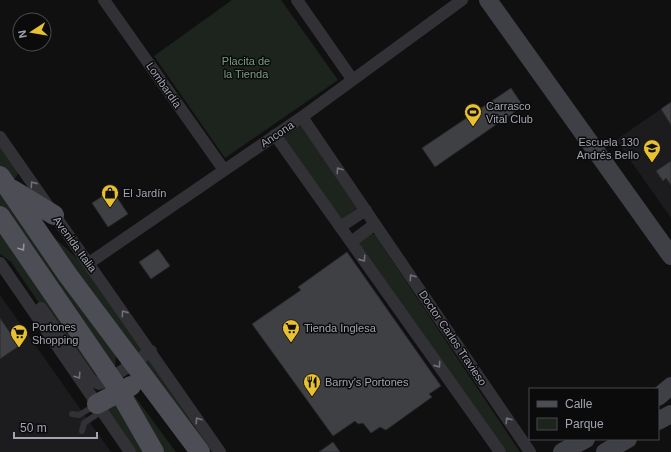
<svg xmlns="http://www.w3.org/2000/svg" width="671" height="452" viewBox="0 0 671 452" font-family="Arial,sans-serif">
	<rect width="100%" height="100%" fill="#101011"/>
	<path fill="#1c1c1e" d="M671,102V218L616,140Z
		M0,295L74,400L111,452H0Z"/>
	<path fill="#1d241e" d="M232,0H281L338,80L225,158L154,56Z
		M301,126L357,208L340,221L282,139L298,127Z
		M0,143L17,171L18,174L14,180L0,168Z
		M0,189L116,356L115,368L0,207Z
		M43,227L80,261L143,350L139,355Z
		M0,228L103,376L98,381L63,338L11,262L0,254Z
		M371,233L375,235L520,452H507L358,248L357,243Z
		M148,357L215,452H211L143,362Z
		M132,393L133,394L176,452H162Z
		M116,399L147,452H136L106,410Z"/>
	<path fill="#3f4044" stroke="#2a2a2d" d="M511,88L523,106L435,167L422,148Z
		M671,102V125L661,109Z
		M671,161V185L666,178L663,181L656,171Z
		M112,190L128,214L108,227L92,203Z
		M158,249L170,266L151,279L139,262Z
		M347,252L441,386L429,394L432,397L386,430L380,427L371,433L363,423L358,424L355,421L333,436L252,324L301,290L298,287Z
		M0,318L19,346L0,359Z
		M333,442L340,452H319Z"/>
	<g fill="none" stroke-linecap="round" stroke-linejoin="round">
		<path stroke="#313136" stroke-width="6" d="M72,414L79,415L96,405
			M82,431L84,423L102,411"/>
		<path stroke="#313136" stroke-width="12" d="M104,0L224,170
			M297,0L352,79
			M302,117L530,452
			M275,135L500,452
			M0,137L220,452
			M340,227L366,210
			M351,242L375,224
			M0,263L130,452
			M89,263L302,117L462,0
			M41,308L91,380L99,384L107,381L151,351"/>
		<path stroke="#3f4046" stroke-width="18" d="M488,0L671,256
			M658,397L671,386
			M658,421L671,414
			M562,452L586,439
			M605,452L628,439"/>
		<path stroke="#4d4e55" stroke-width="20" d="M0,176L67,274L200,452
			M13,190L54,215
			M0,216L115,384L154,452
			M97,404L131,386"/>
	</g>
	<defs><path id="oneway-chevron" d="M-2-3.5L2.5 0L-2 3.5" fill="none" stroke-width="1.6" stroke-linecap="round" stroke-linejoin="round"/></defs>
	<g stroke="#6f717a">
		<use href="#oneway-chevron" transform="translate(339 170) rotate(-124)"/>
		<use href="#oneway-chevron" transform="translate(33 184) rotate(-125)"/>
		<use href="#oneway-chevron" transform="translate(363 259) rotate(55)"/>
		<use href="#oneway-chevron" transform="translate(412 277) rotate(-124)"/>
		<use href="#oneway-chevron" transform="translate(124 313) rotate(-125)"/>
		<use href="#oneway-chevron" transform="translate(438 365) rotate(55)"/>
		<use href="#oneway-chevron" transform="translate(78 376) rotate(56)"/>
		<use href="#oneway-chevron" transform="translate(198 420) rotate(-124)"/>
		<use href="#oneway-chevron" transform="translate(508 420) rotate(-124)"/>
	</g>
	<use stroke="#91949f" href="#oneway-chevron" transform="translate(22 248) rotate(56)"/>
	<defs>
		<g id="stadium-pin" transform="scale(0.9)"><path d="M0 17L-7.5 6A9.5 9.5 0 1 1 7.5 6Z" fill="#e8c032" stroke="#0b0b0c"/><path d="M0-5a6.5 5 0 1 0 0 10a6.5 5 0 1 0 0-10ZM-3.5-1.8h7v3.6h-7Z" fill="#111"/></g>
		<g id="school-pin" transform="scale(0.9)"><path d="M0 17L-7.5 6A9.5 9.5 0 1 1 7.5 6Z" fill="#e8c032" stroke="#0b0b0c"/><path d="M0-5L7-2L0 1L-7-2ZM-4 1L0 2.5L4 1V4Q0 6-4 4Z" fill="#111"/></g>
		<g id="shop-pin" transform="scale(0.9)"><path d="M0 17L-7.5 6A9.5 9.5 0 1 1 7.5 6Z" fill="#e8c032" stroke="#0b0b0c"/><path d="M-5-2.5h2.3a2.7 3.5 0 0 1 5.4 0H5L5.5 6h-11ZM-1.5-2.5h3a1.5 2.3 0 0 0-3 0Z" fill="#111"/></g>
		<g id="supermarket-pin" transform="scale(0.9)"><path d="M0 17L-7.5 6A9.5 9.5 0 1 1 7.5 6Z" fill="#e8c032" stroke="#0b0b0c"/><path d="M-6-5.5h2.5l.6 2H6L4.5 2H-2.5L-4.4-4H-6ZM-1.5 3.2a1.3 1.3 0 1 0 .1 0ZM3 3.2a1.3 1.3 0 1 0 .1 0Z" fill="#111"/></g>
		<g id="restaurant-pin" transform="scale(0.9)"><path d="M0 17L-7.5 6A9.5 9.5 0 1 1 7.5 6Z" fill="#e8c032" stroke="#0b0b0c"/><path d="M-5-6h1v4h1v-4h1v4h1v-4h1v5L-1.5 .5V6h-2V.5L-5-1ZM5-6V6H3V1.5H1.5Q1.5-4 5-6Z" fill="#111"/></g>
	</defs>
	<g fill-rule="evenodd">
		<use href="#stadium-pin" x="473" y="112"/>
		<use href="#school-pin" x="652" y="148"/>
		<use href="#shop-pin" x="110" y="193"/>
		<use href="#supermarket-pin" x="291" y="328"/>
		<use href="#supermarket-pin" x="19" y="333"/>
		<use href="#restaurant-pin" x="312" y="382"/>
	</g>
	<g text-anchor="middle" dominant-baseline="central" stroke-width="3" stroke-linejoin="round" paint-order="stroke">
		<g font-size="11" fill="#799c80" stroke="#0b0b0c">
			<text x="246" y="61">Placita de<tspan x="246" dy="13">la Tienda</tspan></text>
		</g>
		<g font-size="11" fill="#a2a5b1" stroke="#0b0b0c">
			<text transform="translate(164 85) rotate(55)">Lombardía</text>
			<text transform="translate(277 134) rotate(-34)">Ancona</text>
			<text transform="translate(75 244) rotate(54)">Avenida Italia</text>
			<text transform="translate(453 338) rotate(56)">Doctor Carlos Travieso</text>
		</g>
		<g font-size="11" fill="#a2a5b1" stroke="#0b0b0c" text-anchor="start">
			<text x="486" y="106">Carrasco<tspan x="486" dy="13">Vital Club</tspan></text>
			<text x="639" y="142" text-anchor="end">Escuela 130<tspan x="639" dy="13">Andrés Bello</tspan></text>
			<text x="123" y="193">El Jardín</text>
			<text x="32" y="327">Portones<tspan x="32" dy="13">Shopping</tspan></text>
			<text x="304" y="328">Tienda Inglesa</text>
			<text x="325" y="382">Barny's Portones</text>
		</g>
	</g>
	<rect x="529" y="388" width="130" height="52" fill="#0b0b0c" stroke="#47494e"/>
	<rect x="537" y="401" width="20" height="6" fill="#4d4e55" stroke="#47494e"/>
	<text x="565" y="408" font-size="12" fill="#a2a5b1">Calle</text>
	<rect x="537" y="418" width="20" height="12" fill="#1d241e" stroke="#47494e"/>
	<text x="565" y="428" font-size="12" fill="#a2a5b1">Parque</text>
	<g transform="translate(32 32) rotate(258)"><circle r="19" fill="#0b0b0c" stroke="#47494e"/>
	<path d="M0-3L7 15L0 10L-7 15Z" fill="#e8c032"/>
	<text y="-6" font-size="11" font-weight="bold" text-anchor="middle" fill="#a2a5b1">N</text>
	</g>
	<path d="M14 432v6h83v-6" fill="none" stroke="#a2a5b1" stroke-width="2"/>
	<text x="20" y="432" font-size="12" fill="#a2a5b1" stroke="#0b0b0c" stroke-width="3" paint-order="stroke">50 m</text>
</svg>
